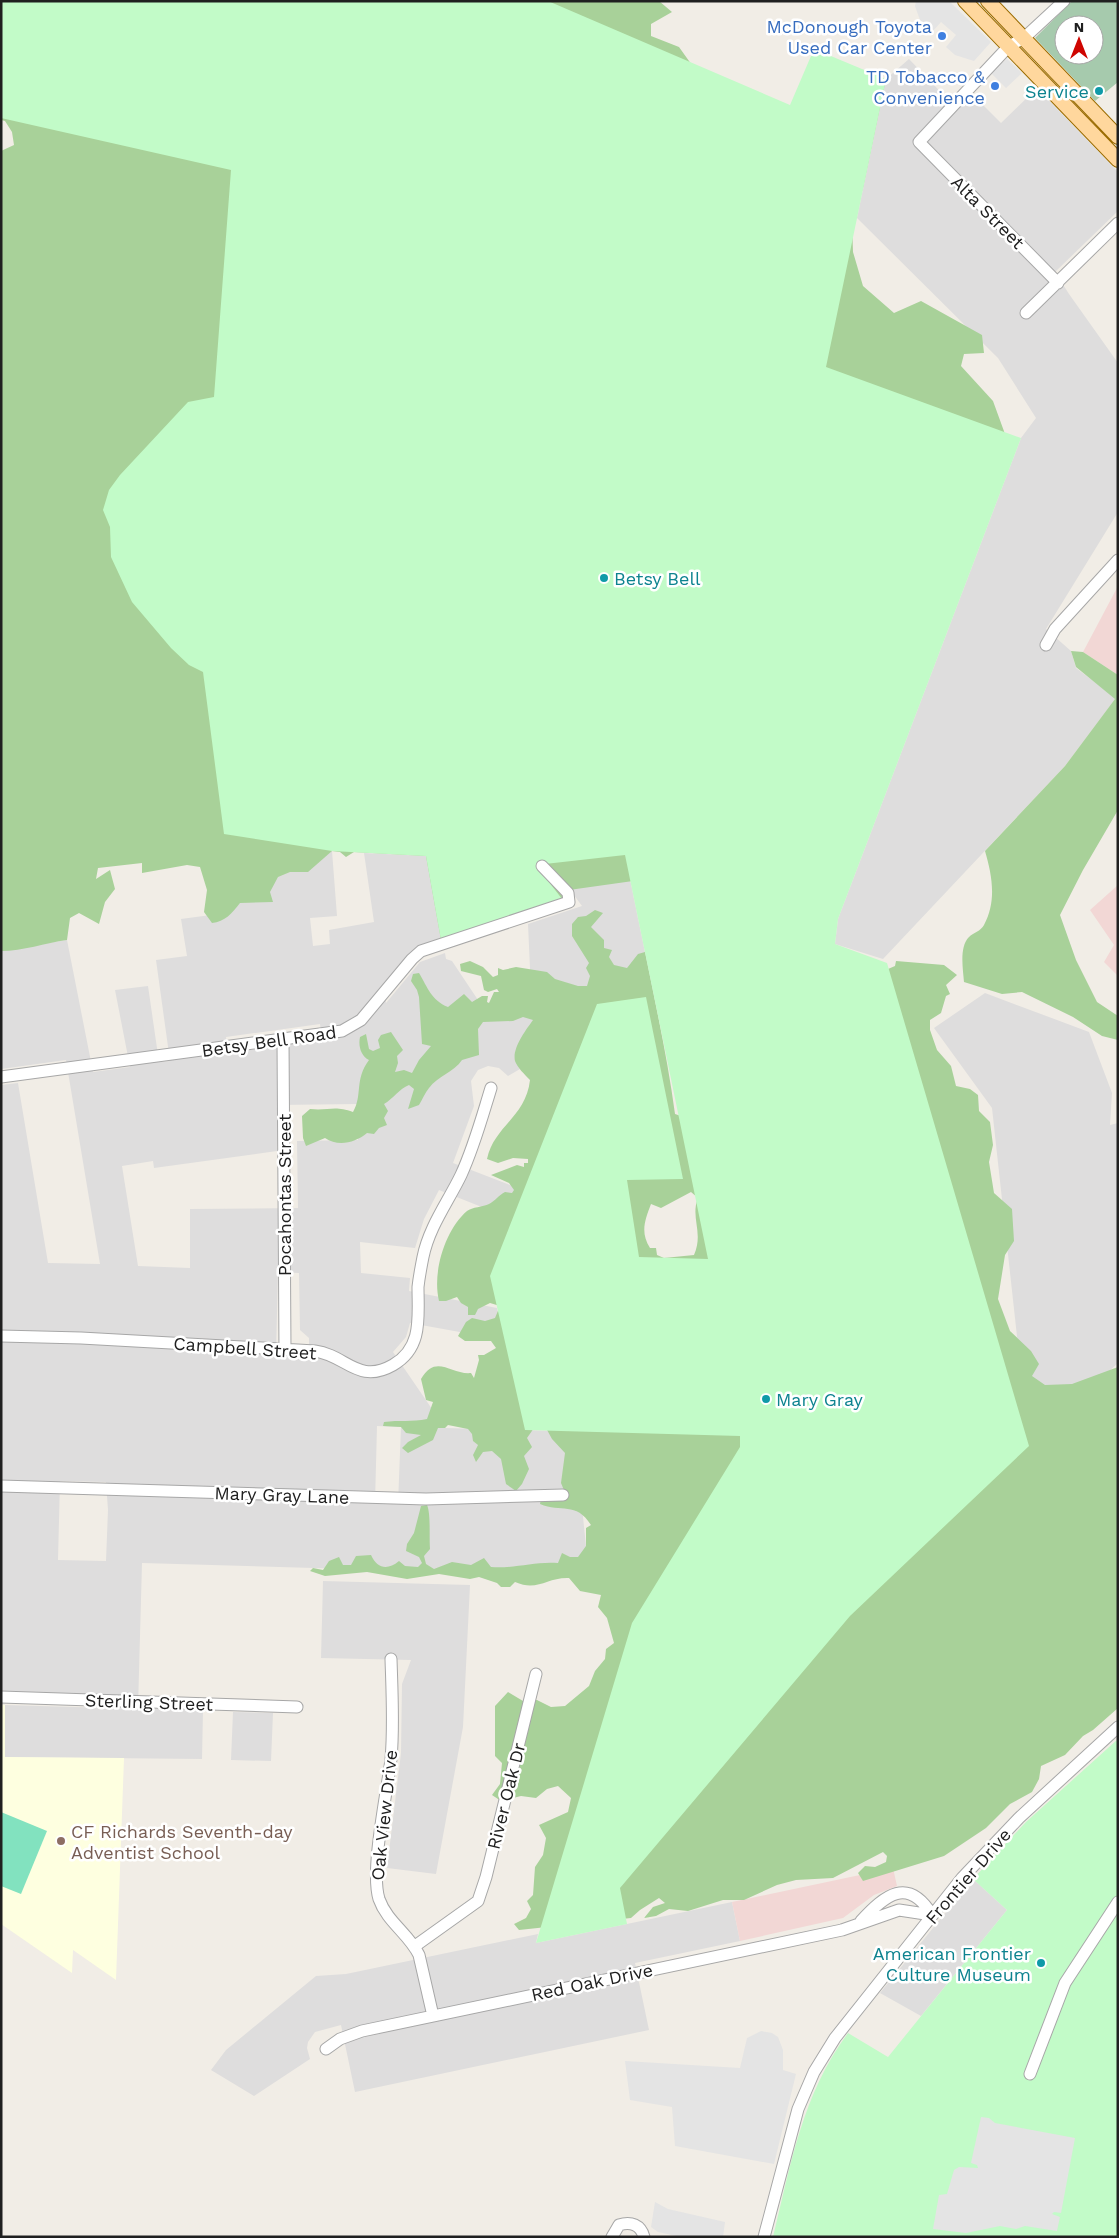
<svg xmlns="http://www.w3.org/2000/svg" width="1119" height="2238" viewBox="0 0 1119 2238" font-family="'Work Sans',sans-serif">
	<rect width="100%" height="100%" fill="#f1ede6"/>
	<path fill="#dedddd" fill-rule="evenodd" d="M909,59L956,108L972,94L1001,123L1037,88L1118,172V211L1055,272L1069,294L1118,363V512L1046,629L1071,651L1076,668L1116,698L1065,766L883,959L835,944L838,919L1021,438L1036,418L998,358L857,218L886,79Z
		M200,830L332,851L337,916L310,918L313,946L330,944L329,930L374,922L364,853L427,856L441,940L384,987L386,1003L420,962L445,953L446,959L452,961L490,1018L532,1012L528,924L582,906L551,864L625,855L654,996L587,1030L508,1076L499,1068L488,1066L478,1070L471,1081L474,1106L453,1163L523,1190L512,1219L439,1190L424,1219L415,1248L360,1242L361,1273L410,1278L409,1291L497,1308L504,1340L410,1323L406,1337L393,1352L445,1428L596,1432L582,1507L589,1576L142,1563L138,1708L203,1710L202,1759L4,1757L5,1705L110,1708L111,1695L1,1691V1085L18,1083L48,1263L100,1264L66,1060L1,1069V945L8,949L67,940L93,1072L130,1067L115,990L148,986L159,1062L170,1061L156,960L187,956L181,919L211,915ZM320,1024L322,1040L228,1053L226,1037ZM358,1104V1140L297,1141L298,1208L190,1209V1268L138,1266L122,1166L153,1161L154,1168L277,1151V1105ZM278,1272L299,1273L300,1330L309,1338V1358L276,1354ZM377,1426L401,1427L398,1504L375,1503ZM60,1481L106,1482L108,1510L106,1561L58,1560Z
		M985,993L1089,1032L1112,1093L1110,1125L1118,1123V1363L1029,1446L992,1108L934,1028Z
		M323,1581L470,1585L463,1727L436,1874L387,1868L401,1753L402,1684L411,1660L321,1658Z
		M233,1712L273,1713L271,1761L231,1760Z
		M973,1879L1007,1910L921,2016L880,1993Z
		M732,1902L740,1941L635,1963L649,2030L355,2092L341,2025L315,2032L308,2042L307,2048L310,2059L254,2096L211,2070L226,2050L316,1976L346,1974L538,1934L536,1943Z"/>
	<path fill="#f2d7d5" d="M1118,586V675L1083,652Z
		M1118,885V976L1104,962L1114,945L1090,910Z
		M893,1868L897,1886L874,1895L843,1918L740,1941L732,1902Z"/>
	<path fill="#feffe0" d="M1,1705H5V1757L124,1758L116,1980L73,1950L72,1973L1,1924Z"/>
	<path fill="#a8d199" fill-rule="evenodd" d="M1,1H659L672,12L651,24V36L679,47L694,68L786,112L886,79L863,188L852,223L853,252L863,286L894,313L921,301L982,335L984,353L964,354L961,366L993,401L1009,445L817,934L881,972L895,966L896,961L944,965L957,975L946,985L950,994L946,996L941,1013L930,1020V1030L937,1050L951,1066L956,1086L970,1089L978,1095L979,1111L990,1122L993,1145L989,1162L994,1193L1012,1209L1014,1241L1005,1255L998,1299L1010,1331L1031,1351L1039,1364L1032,1376L1045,1385L1072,1384L1118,1367V1708L1093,1730L1083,1736L1065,1755L1041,1766L1039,1779L1032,1792L1010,1804L986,1828L944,1856L863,1881L858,1873L865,1866L875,1867L886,1862L887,1856L883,1852L833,1878L796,1880L777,1885L744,1900H723L688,1911L669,1909L656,1916L644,1918L653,1907L665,1903L659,1898L640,1910L631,1918L519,1930L514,1924L526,1918L531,1909L527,1901L533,1895L535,1867L543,1855L546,1838L539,1825L568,1812L571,1798L558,1786L547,1789L536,1798L521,1796L501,1801L492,1795L500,1784L502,1763L495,1756V1706L508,1692L523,1701L537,1700L551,1707L565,1706L589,1686L595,1671L605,1659L606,1649L614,1643L607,1618L598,1607L601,1595L580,1591L569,1578C547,1577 538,1592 515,1582L510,1587H501L497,1583L479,1577L470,1579L439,1574L407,1579L367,1572L325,1576L310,1571L313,1568L323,1570L329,1561L339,1557L343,1565H351L356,1556L371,1555C377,1568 387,1571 399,1561L405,1566L418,1567L422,1563L419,1557L406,1551L407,1544L414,1533L421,1506L427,1505C431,1514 429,1536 430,1549L424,1556L426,1564L434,1569L452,1562L471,1565L484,1558L491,1567C514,1569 535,1561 558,1563L562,1553L570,1557H578L586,1546V1528L591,1525C576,1501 561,1513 540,1504L541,1499L566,1495L561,1483L565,1453L552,1439L546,1428H534L527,1438L532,1447L524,1456L529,1469L522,1484L516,1491L506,1484L501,1459L492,1451L483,1452L476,1462L473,1455L478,1445L473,1441L472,1434L468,1429L448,1425L445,1428H438L433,1440L408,1453L402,1448L408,1442L421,1435L406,1433L401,1427L383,1426L384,1422C399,1420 412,1422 427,1419L433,1402L426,1400L421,1379C436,1353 451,1375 471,1373L474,1378L479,1360L478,1355H484L496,1348L491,1341H465L458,1336L466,1322L472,1318L485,1321L495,1318L500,1306L490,1303L478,1309L475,1315H468V1307L461,1303L457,1297L446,1301H439C432,1272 445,1230 467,1211C472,1207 483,1207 489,1204C495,1201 499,1195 505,1192L512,1193L514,1190L509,1183L491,1175L517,1165L524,1167V1163H528V1159L513,1158L498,1163L487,1159C494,1126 526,1117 530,1080C525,1075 517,1067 515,1061C512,1048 526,1030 533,1020L523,1017L513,1021L483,1022L478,1029L479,1055L462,1060C454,1072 438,1076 429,1088C425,1093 422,1100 419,1105L408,1109L414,1089L409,1085C399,1089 394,1098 384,1104L388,1111L384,1118L387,1125L379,1128L374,1134L367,1133C355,1143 338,1147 325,1138L306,1146L303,1138L302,1116L310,1109C329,1111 334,1105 353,1112C363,1095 354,1080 369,1060C361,1056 358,1046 360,1037L366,1034L369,1049L373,1051L380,1048L378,1040L381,1035L391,1032L403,1050L397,1056L398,1063L395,1072L404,1070L412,1073L419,1060L431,1046L422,1044L419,997L417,990L411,981L413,974L419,973C428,988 431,1000 448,1007L464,994L472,1002L482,996H488L487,1002L489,1003L494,992H499L497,989L488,992L484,990L481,976L461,971L460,964L470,961L483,967L493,977L498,975V968L503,970L516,967L547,972L555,979L578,986H587L590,976L586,968L589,963L572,936V924L578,917L586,916L595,910L603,913L591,927L604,940V948L612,950L609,957L614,965L627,968L638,954L645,952C656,1006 668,1061 675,1114L684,1117L633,881L569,890L562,899L441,940L426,856L354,852L346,857L340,852L332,851L308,872H290L278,877L270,892L273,902L240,903C232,913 225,922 212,923L204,912L207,890L200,867L187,865L142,873V863L98,868L96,879L110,870L115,889L105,902L99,924L79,913L70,918L67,940C45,943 23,951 1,951V151L14,145L12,132L5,121L1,120ZM691,1192L698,1198C690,1218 704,1232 694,1255L664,1258L657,1255L656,1248H650C640,1232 645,1220 651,1204L661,1208Z
		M1071,651L1083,652L1118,675V810L1083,870L1060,915L1076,960L1097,1002L1118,1016V1040L1102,1036L1073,1017L1022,992L1002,994L964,982C963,969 959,947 969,937C973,933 981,931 984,925C997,901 992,875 985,851L1065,766L1115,699L1076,667Z"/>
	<path fill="#a6caad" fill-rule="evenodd" d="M1072,1H1118V82L1095,101L1035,38ZM1064,25H1094V55H1064Z"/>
	<path fill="#c2fbc8" d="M1,1H548L790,105L814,49L886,79L826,367L1021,438L838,919L835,944L887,963L1029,1446L850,1616L620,1888L627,1924L536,1943L632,1623L740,1447V1436L525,1430L490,1276L597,1004L646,997L683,1179L627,1180L639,1257L708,1259L625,855L536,865L562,899L441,940L426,856L332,851L224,834L203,672L189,665L171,648L132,602L111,557L110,527L103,510L109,490L120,475L188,402L214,397L231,170L1,118Z
		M1118,1739V2237H773C791,2164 802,2095 848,2033L888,2057L1007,1910L973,1879L1026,1822Z"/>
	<path fill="#82e2bf" d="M1,1812L47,1831L21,1894L1,1886Z"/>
	<path fill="#e4e4e4" d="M916,1H949L991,42L974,61L955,55L946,47L956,35L941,22L933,31L920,20L915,6Z
		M1007,59L1022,73L1006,88L990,72Z
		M761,2031L772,2033L778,2037L783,2050V2070L796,2074L774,2164L675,2146L672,2107L630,2100L625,2061L740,2068L747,2038Z
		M981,2117L989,2118L995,2123L1075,2138L1061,2213L1054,2212L1052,2214L1060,2217L1057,2231L1025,2226L1016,2229L1000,2226L966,2233L933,2229L939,2195L947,2194L954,2170L959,2167L978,2168L977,2165L971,2163Z
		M655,2202L668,2209L725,2222L723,2237H681L658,2232L651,2227Z"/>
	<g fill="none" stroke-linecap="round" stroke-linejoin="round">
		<g stroke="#a7a7a7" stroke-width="13">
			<path id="minor" d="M1058,283L919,142L1009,46L1024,38L1064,1
				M1026,313L1118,223
				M1046,645L1055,629L1118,560
				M283,1040L285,1349
				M1,1077L342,1031L361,1020L412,959L421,951L569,902L568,893L542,866
				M1,1336L81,1338L315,1351C346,1355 358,1385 393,1365C423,1348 418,1317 418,1287C419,1278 421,1267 423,1257C429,1227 448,1202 461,1175C474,1147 482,1117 491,1088
				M1,1486L426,1499L563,1495
				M391,1659C392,1692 394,1726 391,1759C387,1793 370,1870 379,1899C387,1922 409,1934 419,1955L433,2016
				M1,1697L297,1707
				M861,1921C885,1895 908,1876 932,1915
				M415,1946L478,1901L486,1877L536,1674
				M326,2049L340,2039L362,2031L842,1930L899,1910L932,1915
				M1030,2074L1065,1983L1118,1902
				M612,2237L619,2225C631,2221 641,2225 644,2237
				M764,2237L798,2109L814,2072L835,2038L962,1878L1019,1818L1118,1727"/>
		</g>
		<g stroke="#9b6c00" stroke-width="16">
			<path id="major" d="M965,1L1118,160
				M988,1L1118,137"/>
		</g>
		<use href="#minor" stroke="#fff" stroke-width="11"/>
		<use href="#major" stroke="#ffd79d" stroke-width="14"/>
	</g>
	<g fill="#3f7fe0" stroke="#fff" stroke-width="2">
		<circle cx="942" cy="36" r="5"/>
		<circle cx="995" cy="86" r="5"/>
	</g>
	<g fill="#0f9aa8" stroke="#fff" stroke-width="2">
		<circle cx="1099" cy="91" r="5"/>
		<circle cx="604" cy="578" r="5"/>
		<circle cx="766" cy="1399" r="5"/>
		<circle cx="1041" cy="1963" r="5"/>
	</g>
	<circle fill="#8d6e63" stroke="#fff" stroke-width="2" cx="61" cy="1841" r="5"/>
	<g text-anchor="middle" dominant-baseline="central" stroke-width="5" stroke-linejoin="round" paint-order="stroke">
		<g font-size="18" fill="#366cbe" stroke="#fff" text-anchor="end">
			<text x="932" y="26">McDonough Toyota<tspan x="932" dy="21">Used Car Center</tspan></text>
			<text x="985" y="76">TD Tobacco &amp;<tspan x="985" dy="21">Convenience</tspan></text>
		</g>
		<g font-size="18" fill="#0d838f" stroke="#fff" text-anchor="end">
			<text x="1089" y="91">Service</text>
			<text x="614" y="578" text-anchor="start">Betsy Bell</text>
			<text x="776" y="1399" text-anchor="start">Mary Gray</text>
			<text x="1031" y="1953">American Frontier<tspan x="1031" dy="21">Culture Museum</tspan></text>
		</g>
		<g font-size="18" fill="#202020" stroke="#fff">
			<text transform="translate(988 212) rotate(45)">Alta Street</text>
			<text transform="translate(269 1041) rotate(-8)">Betsy Bell Road</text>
			<text transform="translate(284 1195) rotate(-90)">Pocahontas Street</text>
			<text transform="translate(245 1348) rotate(4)">Campbell Street</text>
			<text transform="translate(282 1495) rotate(2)">Mary Gray Lane</text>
			<text transform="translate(149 1702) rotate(2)">Sterling Street</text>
			<text transform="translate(506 1796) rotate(-76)">River Oak Dr</text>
			<text transform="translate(384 1815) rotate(-84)">Oak View Drive</text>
			<text transform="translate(968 1876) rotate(-49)">Frontier Drive</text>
			<text transform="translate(592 1982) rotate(-12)">Red Oak Drive</text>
		</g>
		<g font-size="18" fill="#785e54" stroke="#fff" text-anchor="start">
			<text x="71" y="1831">CF Richards Seventh-day<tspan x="71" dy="21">Adventist School</tspan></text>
		</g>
	</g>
	<rect width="1119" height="2238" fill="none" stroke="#202020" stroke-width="5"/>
	<g transform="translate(1079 40)"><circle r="24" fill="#ffffff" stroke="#a6a6a6"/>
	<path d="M0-4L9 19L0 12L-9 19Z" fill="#cf0500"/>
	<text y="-8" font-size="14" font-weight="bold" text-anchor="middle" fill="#202020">N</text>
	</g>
</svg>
